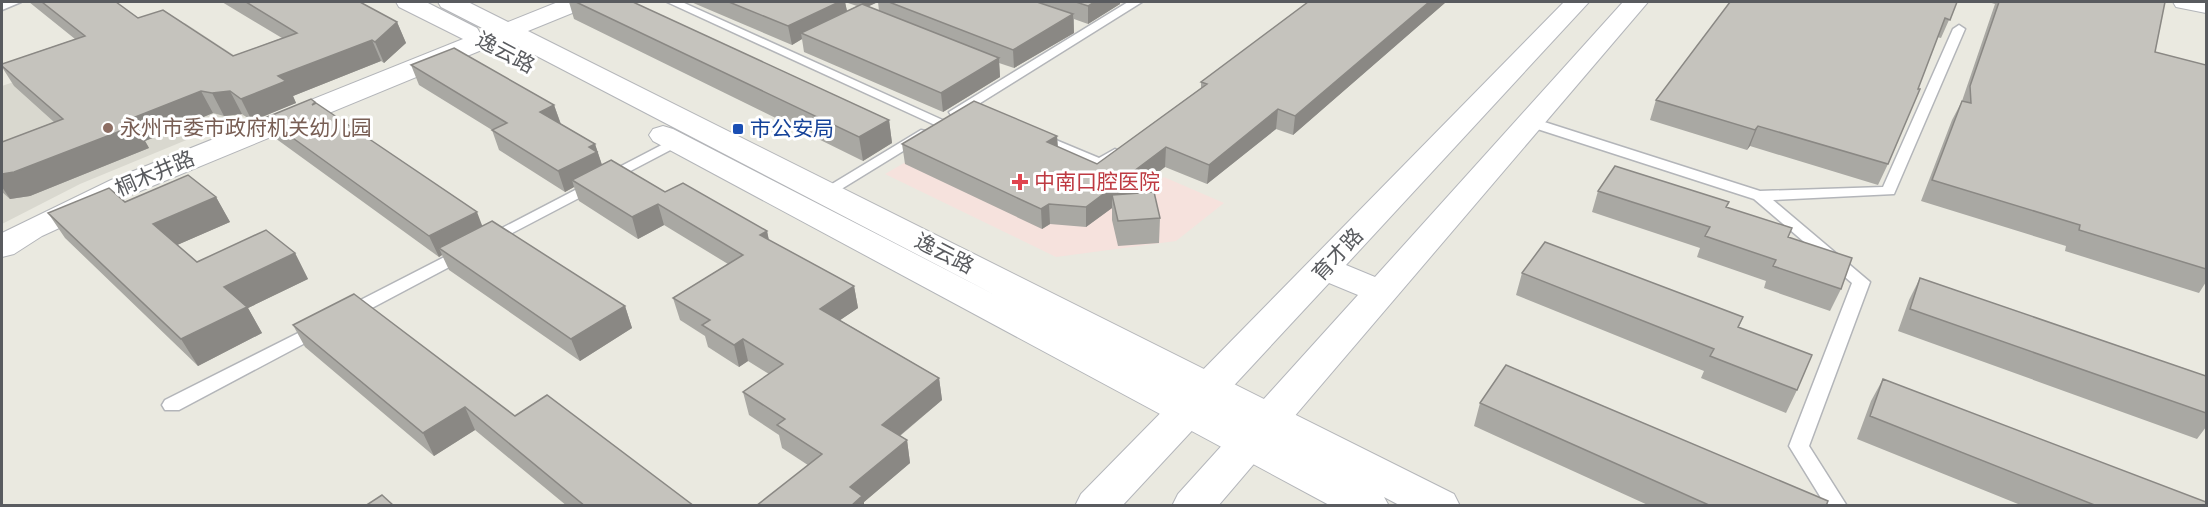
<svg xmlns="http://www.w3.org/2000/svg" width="2208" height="507" viewBox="0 0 2208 507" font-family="'Alegreya Sans','Noto Sans SC',sans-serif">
	<rect width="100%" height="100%" fill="#eae9e0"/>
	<path fill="#d9d8cf" d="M185,23L295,95L80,184L2,224V86Z"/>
	<path fill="#f6e2dd" d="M987,115L1149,188L1164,177L1224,203L1176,241L1056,257L885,174Z"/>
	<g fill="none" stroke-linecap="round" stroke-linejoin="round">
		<g stroke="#b3b5b9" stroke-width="3">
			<path id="service" d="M2,2H21L2,10Z
				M667,2H682L947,122L945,125H935Z
				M1128,2H1142L961,115H951L949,112Z
				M1959,25L1965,29L1894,194L1773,200L1870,282L1809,446L1847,506H1826L1789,446L1852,283L1754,199L1525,125L1523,122L1525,119H1535L1760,191L1883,187L1953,29Z
				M921,130L926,131L928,134L926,137L830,196H820L817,193Z
				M1039,133L1099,158L1115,149L1122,153L1100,168L1034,140L1032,137L1034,134Z
				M675,138L680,139L682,142L680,145L493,243L487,245L479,240Z
				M464,247L472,252L470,256L355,317H343L340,313L343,309Z
				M318,323L327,329L324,333L179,410H165L162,405L165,400Z"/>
		</g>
		<g stroke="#b3b5b9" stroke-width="2">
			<path id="minor" d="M2173,2H2206V13L2176,7Z"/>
		</g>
		<g stroke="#b3b5b9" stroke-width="2">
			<path id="tertiary" d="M396,2H426L477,28L480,33L486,30L441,7L438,2H468L508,22L558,2H590L587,7L528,31L1454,494L1460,506H1401L1384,497L1389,506H1331L653,141L649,135L653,129L663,126L673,129L995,295L506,40L133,194L42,236L14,254L2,257V233L111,180L463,39L399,7Z"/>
		</g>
		<g stroke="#b4b6bb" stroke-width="2">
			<path id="secondary" d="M1564,2H1589L1346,265L1375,277L1623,2H1648L1218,506H1172L1178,494L1358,295L1329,283L1122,506H1075L1081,494Z"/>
		</g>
		<use href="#service" fill="#fff" fill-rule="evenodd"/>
		<use href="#minor" fill="#fff" fill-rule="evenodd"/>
		<use href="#tertiary" fill="#fff" fill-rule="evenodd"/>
		<use href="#secondary" fill="#fff" fill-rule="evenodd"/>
	</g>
	<path fill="#a9a8a3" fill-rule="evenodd" d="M29,2H116L138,18L233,56L282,38L222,2H360L397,22L406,43L384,63L381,61L293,96L296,103L252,121L242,114L224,116L213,113L145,141L149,148L30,196L10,199L2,192V142L54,122L14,86L2,67V64L75,39Z
		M569,2H633L889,120L892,143L863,161L574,19Z
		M691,2H1120V4L1088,24L1074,19V33L1014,68L999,63L1000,77L943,112L804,52L802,39L792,45ZM845,2L857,6L847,11ZM878,2L879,11L868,6Z
		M1446,2L1293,135L1276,129L1207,184L1165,167L1130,194L1160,218L1159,243L1118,246L1112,220V208L1086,227L1050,224L1042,229L905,164L902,144L1057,136L1058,147L1097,164L1201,88V82Z
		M1957,2L1941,38L1937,37L1888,164L1878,185L1750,146L1747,150L1650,120L1656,100Z
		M1988,2H2165L2155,52L2206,65V282L2199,293L2065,251L2066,246L1921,201L1952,120L1962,101L1995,4Z
		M411,65L554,105L561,124L595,144L602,165L665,192L767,231L769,240L854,286L858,308L840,320L939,378L942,400L900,436L907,440L910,463L864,502L782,448L779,435L749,415L743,392L769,374L748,361L739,367L708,347L705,336L680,320L673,298L728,264L664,225L638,239L579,201L574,187L565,192L499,150L492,130L419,85Z
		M315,104L483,226L625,306L632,328L580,361L449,270L442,255L439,257L275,138L265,118Z
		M1598,191L1726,207L1788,237L1841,289L1830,311L1764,288L1766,281L1697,257L1700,248L1592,212Z
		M216,197L230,222L177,245L197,262L295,253L308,279L248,308L262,333L198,366L65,238L48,213L125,202Z
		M1522,273L1743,317L1739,327L1797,390L1786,413L1701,378L1704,371L1516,295Z
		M1920,278L2206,376V427L2197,439L1898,331L1909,300Z
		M293,325L515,416L694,506H567L475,430L434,456L305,347Z
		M1883,379L2206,506H2023L1857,439L1871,401Z
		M1480,403L1826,506H1650L1474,426Z"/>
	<path fill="#8a8884" d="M839,2H845L848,16L801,33L802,39L792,45L788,26Z
		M862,2H878L863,9Z
		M1094,2H1120V4L1088,24V6Z
		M1429,2H1446L1293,135L1295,116Z
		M1073,14L1074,33L1014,68L1013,50Z
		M397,22L406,43L384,63L375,42Z
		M372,40L381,61L293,96L296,103L252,121L241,99L278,76Z
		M999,58L1000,77L943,112L941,93Z
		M201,91L213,113L145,141L149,148L30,196L10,199L2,187V174L130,119Z
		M230,91L242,114L224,116L212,93Z
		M554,105L561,125L540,112Z
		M1278,109L1276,129L1207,184L1209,165Z
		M889,120L892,143L863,161L859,137Z
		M1758,126L1750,146L1747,150L1755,130Z
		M1057,136L1058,155L1047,142Z
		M595,144L602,165L572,180L574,187L565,192L558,171L589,147Z
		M1166,147L1165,167L1114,206L1112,195V208L1086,227V207Z
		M216,197L230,222L168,249L153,224Z
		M658,204L664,225L638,239L632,217Z
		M1049,204L1050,224L1042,229L1041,209Z
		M477,212L485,233L439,248L442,255L439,257L429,236Z
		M767,231L771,252L760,235Z
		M295,253L308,279L248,308L262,333L198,366L181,339L224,287Z
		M854,286L858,308L824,331L820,309Z
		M625,306L632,328L580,361L571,339Z
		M743,339L748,361L739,367L734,345Z
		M939,378L942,400L886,447L882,425Z
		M465,407L475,430L434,456L423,433Z
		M907,440L910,463L864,502V506H851L850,487Z"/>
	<path fill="#c5c3bd" stroke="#8a8884" stroke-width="1.5" d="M42,2H116L138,18L163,10L233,56L297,33L246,2H360L397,22L375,42L372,40L278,76L286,81L241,99L230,91L212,93L201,91L130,119L136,125L14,172L2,174V142L63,119L2,66V64L85,36Z
		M576,2H633L889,120L859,137Z
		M729,2H839L788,26Z
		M889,2H1037L1073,14L1013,50Z
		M1076,2H1094L1088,6Z
		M1308,2H1429L1295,116L1278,109L1209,165L1166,147L1086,207L1049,204L1041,209L902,144L974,101L1057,136L1047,142L1097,164L1207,84L1201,82Z
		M1730,2H1957L1950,20L1945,18L1918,89H1920L1888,164L1758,126L1755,130L1656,100Z
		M1999,2H2165L2155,52L2206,65V269L2079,230L2080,225L1932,180L1962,101L1971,103L1970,86Z
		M862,4L999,58L941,93L801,33Z
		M454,48L554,105L540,112L595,144L589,147L597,152L558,171L492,130L507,123L411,65Z
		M311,99L315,102L312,105L316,103L477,212L429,236L265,118Z
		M611,160L665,192L683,183L767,231L760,235L854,286L820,309L939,378L882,425L907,440L850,487L862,496L851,506H756L822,454L777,425L785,419L743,392L783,364L743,339L734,345L702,325L710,320L673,298L743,255L658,204L632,217L572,180Z
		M1615,166L1729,202L1726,207L1792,228L1788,237L1852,258L1841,289L1773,266L1776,260L1705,236L1710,227L1598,191Z
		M188,175L216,197L153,224L197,262L266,230L295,253L224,287L247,307L181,339L48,213L109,188L125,202Z
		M1154,192L1160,218L1118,221L1112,195Z
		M492,221L625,306L571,339L439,248Z
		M1545,242L1743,317L1738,327L1812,355L1797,390L1710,356L1714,349L1522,273Z
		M1920,278L2206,376V413L1910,309Z
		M354,294L515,416L547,395L694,506H585L465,407L423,433L293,325Z
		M1506,365L1828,501L1826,506H1711L1480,403Z
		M1883,379L2206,502V506H2097L1870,416Z
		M382,495L394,506H365Z"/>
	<circle fill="#8d6e63" stroke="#fff" stroke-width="2" cx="108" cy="128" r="6"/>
	<rect fill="#1a4fb4" stroke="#fff" stroke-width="2" x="732" y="123" width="12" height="12" rx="3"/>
	<path fill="#e0444e" stroke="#fff" stroke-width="2" d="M1017 173h6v6h6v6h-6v6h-6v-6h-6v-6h6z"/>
	<g text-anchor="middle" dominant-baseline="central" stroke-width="6" stroke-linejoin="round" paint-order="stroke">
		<g font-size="21" fill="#595b5f" stroke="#fff">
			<text transform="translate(505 53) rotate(28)">逸云路</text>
			<text transform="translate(155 174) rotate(-23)">桐木井路</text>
			<text transform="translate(944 254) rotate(27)">逸云路</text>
			<text transform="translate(1338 255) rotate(-47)">育才路</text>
		</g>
		<g font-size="21" fill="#785e54" stroke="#fff" text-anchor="start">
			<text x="120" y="128">永州市委市政府机关幼儿园</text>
		</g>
		<g font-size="21" fill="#164399" stroke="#fff" text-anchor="start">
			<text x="750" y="129">市公安局</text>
		</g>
		<g font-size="21" fill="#be3a42" stroke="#fff" text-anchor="start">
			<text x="1034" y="182">中南口腔医院</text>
		</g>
	</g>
	<rect width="2208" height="507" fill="none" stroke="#595b5f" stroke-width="6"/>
</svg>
